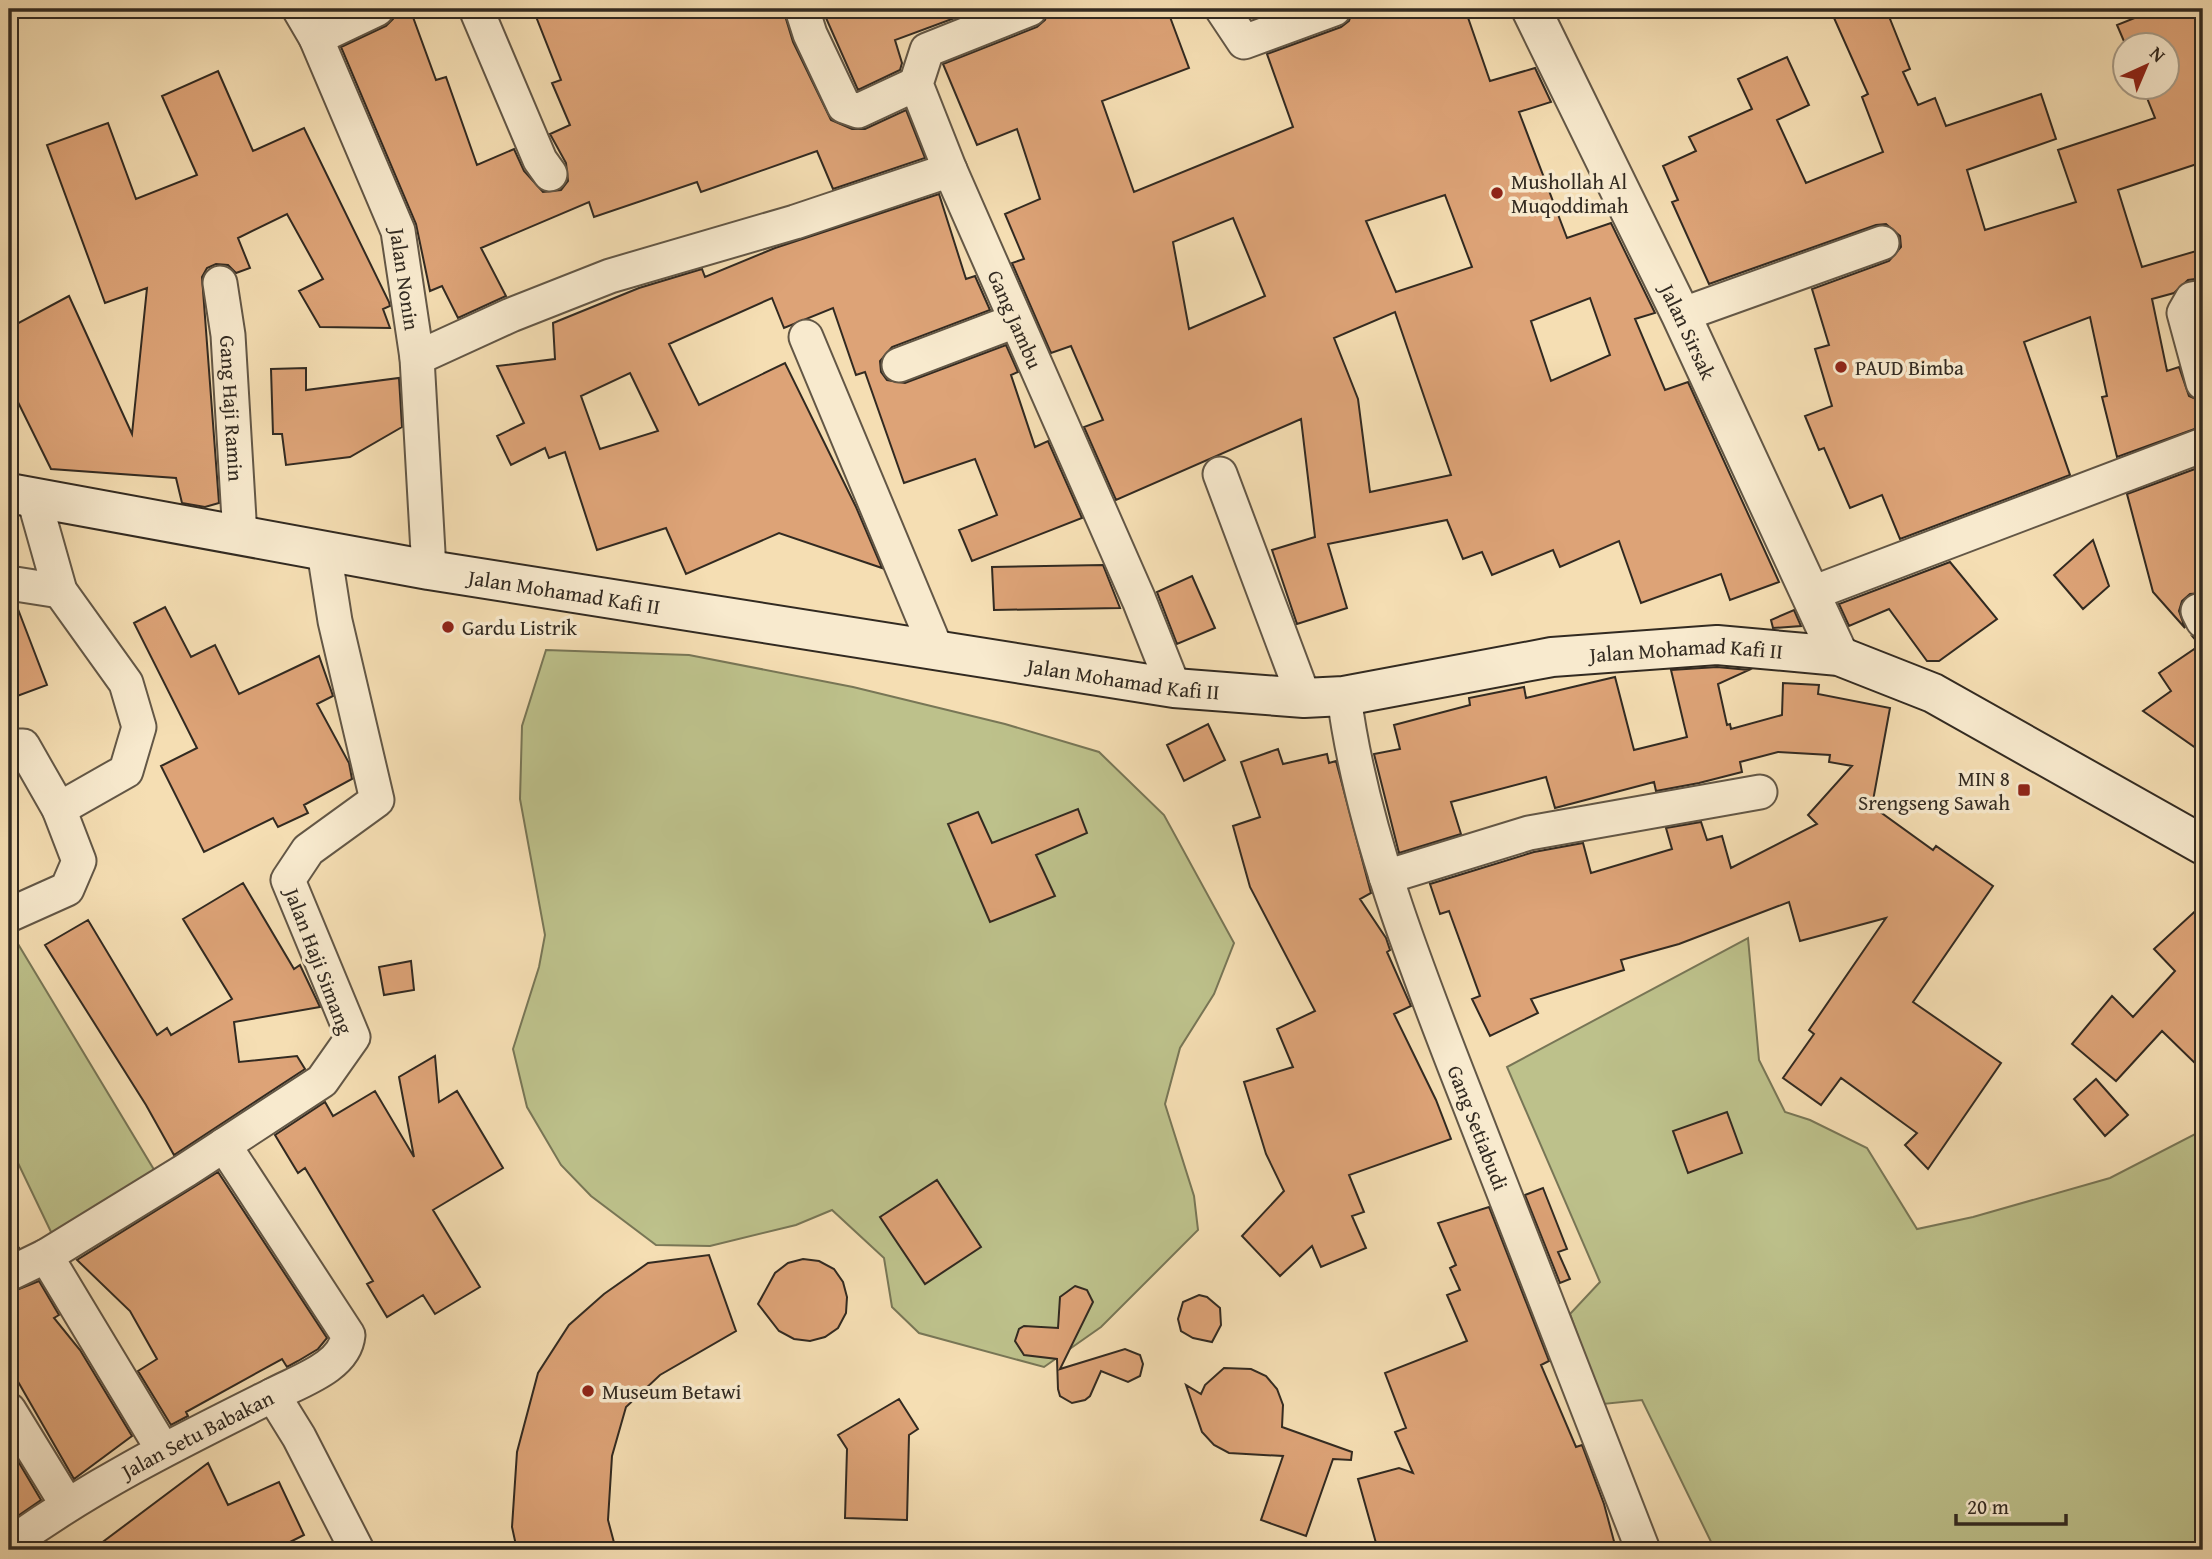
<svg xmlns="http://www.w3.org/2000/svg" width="2212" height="1559" viewBox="0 0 2212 1559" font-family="'Gentium Book Plus',serif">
	<rect width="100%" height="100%" fill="#f5deb3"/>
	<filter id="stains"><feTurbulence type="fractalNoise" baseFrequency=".00286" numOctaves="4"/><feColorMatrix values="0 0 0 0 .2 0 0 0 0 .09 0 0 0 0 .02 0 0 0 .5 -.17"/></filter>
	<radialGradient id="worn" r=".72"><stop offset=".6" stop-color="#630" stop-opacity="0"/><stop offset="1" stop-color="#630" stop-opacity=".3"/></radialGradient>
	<path fill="#bdc18b" stroke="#787656" stroke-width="2" d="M546,650L689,655L853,687L1005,724L1099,752L1164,815L1234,943L1214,994L1180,1048L1165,1104L1194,1196L1198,1230L1101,1327L1044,1367L919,1333L892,1307L884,1258L832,1210L796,1225L710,1246L656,1245L591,1196L561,1165L527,1107L513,1049L539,967L545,935L520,799L522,726Z
		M9,929L156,1173L52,1234L18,1163L9,1166Z
		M1748,938L1759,1060L1785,1112L1810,1120L1867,1148L1917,1229L1973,1217L2110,1178L2201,1131L2203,1134V1550H1715L1642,1400L1603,1404L1570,1314L1600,1282L1507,1067Z"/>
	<path fill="#dda377" stroke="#322a21" stroke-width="2" fill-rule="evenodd" d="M396,9H410L436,80L446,77L477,165L514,149L524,171L543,192L561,190L568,181L566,163L550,134L570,125L552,83L561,80L533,9H783L793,42L831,120L852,129H865L906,110L925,158L833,189L817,151L701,192L697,182L594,217L589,202L481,248L506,296L458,318L442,286L430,291L416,224L341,47L386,26L393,19Z
		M822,9H979L895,40L902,63L900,70L858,90Z
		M1049,9H1167L1189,68L1102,101L1134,192L1293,127L1267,54L1341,27L1349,21L1353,9H1465L1490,81L1535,68L1551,102L1519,112L1567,238L1611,223L1655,313L1635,319L1665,390L1688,382L1779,582L1730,600L1721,574L1641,603L1619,541L1560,567L1553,550L1492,575L1482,552L1463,559L1447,520L1328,544L1347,608L1297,624L1272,550L1315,537L1301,419L1116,500L1084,427L1103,420L1071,346L1051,353L1012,263L1024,259L1005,214L1040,199L1017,129L977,145L943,64L1037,27L1045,20ZM1445,195L1472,267L1396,292L1366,221ZM1233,218L1265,296L1189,329L1173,242ZM1590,298L1610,355L1551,381L1531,321ZM1395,312L1451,475L1370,492L1358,399L1334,338Z
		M1251,9H1279L1254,18Z
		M1830,9H1886L1910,69L1903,72L1918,105L1935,98L1946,126L2041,94L2056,139L1967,170L1985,230L2076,202L2058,150L2155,118L2143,88H2166V46H2126L2117,25L2157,9H2203V162L2118,190L2142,267L2203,249V278L2188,280L2174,293L2152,299L2167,371L2179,367L2189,396L2203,402V426L2117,457L2102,397L2107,396L2090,317L2024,342L2070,475L1900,539L1882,495L1850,508L1824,448L1819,450L1805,416L1832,406L1815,349L1829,345L1812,289L1889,261L1901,247L1900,236L1886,224L1876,225L1709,284L1672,202L1678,200L1663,166L1696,151L1689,137L1752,109L1738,79L1787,57L1809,105L1777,120L1806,183L1883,152L1862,97L1868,94Z
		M218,71L253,151L304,128L389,302L390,306L383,309L390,328L320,327L299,291L323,279L287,214L238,238L250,268L236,273L228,265L216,264L207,268L202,277L219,503L205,507L182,503L176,478L51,469L9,384V328L69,296L132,434L147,288L105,303L47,145L108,123L136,199L197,175L162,96Z
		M939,194L966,279L975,276L990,310L892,347L880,361L881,372L887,380L905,383L1006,345L1018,372L1011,375L1035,447L1048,441L1082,518L972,561L959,530L997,515L975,459L904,483L865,372L856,375L833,308L784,328L772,298L669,344L699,405L785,363L856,507L882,568L779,533L686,574L666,528L597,550L565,452L549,458L545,448L511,465L497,436L524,423L497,366L555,359L553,323L639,288L702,269L705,277L775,248ZM630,373L658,431L600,449L581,396Z
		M306,368V390L399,378L402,427L350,457L286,465L282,434H273L271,369Z
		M2203,466V593L2190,594L2182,601L2179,611L2185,628L2153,592L2127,494Z
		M2093,540L2109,586L2083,609L2054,575Z
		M1950,562L1997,619L1939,661H1927L1889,609L1849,626L1839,604Z
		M1103,565L1120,608L994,610L992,567Z
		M1192,576L1215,628L1177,644L1157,592Z
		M9,602L16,604L47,685L9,699Z
		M165,607L191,657L215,645L239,694L319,656L333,696L317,704L349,763L352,779L304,805L308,813L278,827L273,818L204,852L161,766L197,748L134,623Z
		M1794,610L1801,626L1773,628L1771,620Z
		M2193,637L2203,640V753L2143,711L2171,691L2159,673L2200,645Z
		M1717,667L1749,670L1718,684L1727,725L1730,724L1731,729L1782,715L1783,683L1819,685L1818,694L1890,708L1872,806L1933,850L1936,846L1993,886L1913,1002L2001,1063L1928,1169L1905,1145L1917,1133L1841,1078L1821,1105L1783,1078L1814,1034L1809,1030L1886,918L1800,941L1789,902L1679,944L1621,960L1624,970L1531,999L1538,1013L1490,1036L1472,999L1480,996L1449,911L1440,914L1430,884L1534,852L1583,843L1591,873L1672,849L1666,828L1701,822L1707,840L1722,836L1731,868L1817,824L1808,815L1852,766L1829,762L1830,755L1778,752L1740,762L1742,772L1699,783L1656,791L1654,782L1555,808L1546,777L1451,802L1461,834L1399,853L1374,754L1400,749L1394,725L1470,705L1469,698L1524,687L1526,698L1615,677L1634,750L1687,737L1671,670Z
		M1208,724L1225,760L1184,781L1167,745Z
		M1278,749L1283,764L1327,754L1329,763L1336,761L1371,893L1360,899L1386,938L1390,950L1387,952L1411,1006L1394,1014L1436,1100L1451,1139L1349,1175L1364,1212L1352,1216L1366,1248L1321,1267L1312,1246L1280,1276L1242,1236L1284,1191L1266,1154L1244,1082L1293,1067L1277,1029L1315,1011L1250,887L1233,826L1260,817L1241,762Z
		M1078,809L1087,833L1036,855L1055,896L990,922L948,824L978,812L992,843Z
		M243,883L294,969L300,965L320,1007L234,1022L239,1062L297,1056L305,1069L174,1155L146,1105L45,945L88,920L157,1035L167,1028L171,1035L232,999L183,919Z
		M2203,904V1071L2162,1031L2116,1081L2072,1044L2112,996L2133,1017L2175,971L2154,949Z
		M411,961L414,990L384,995L379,967Z
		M435,1056L439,1102L457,1091L503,1168L433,1210L480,1287L435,1314L423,1295L387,1317L367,1284L373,1281L305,1168L298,1173L275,1135L325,1102L333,1116L375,1091L414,1157L399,1077Z
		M2096,1079L2128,1115L2105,1136L2074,1099Z
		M1727,1112L1742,1153L1688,1173L1673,1131Z
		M218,1172L327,1338L318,1349L298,1361L287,1367L282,1359L186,1412L188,1416L171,1425L138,1371L157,1359L130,1311L77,1260Z
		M937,1180L981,1247L925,1284L880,1217Z
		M1543,1188L1567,1249L1558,1252L1570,1279L1560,1283L1525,1195Z
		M1489,1207L1549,1361L1541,1365L1576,1447L1582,1445L1604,1504L1615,1545L1599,1550H1378L1358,1479L1399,1468L1413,1473L1395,1432L1406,1428L1385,1373L1467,1341L1447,1295L1460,1290L1450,1268L1456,1265L1438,1223Z
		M9,1232L19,1248L9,1253Z
		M709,1255L736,1331L660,1375L626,1407L612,1456L608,1520L616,1550H517L512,1527L517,1452L538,1373L569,1325L604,1294L648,1263Z
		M803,1259L819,1261L834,1269L843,1282L847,1297L846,1313L838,1328L825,1337L810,1341L794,1339L779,1331L758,1304L775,1273L788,1263Z
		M39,1281L59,1315L54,1318L80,1350L132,1436L74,1479L9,1366V1293Z
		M1075,1286L1087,1290L1093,1302L1060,1369L1125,1349L1140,1355L1143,1364L1140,1376L1128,1382L1101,1371L1090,1396L1085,1400L1072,1403L1060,1396L1058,1389L1057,1359L1024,1355L1015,1341L1019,1329L1024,1326L1058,1328L1060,1297Z
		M1199,1295L1207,1297L1220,1308L1221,1325L1212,1342L1193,1338L1181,1331L1178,1319L1183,1302Z
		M1224,1368L1251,1369L1266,1376L1277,1389L1283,1405L1282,1427L1352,1452L1351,1460L1333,1459L1306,1536L1261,1520L1283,1456L1229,1453L1214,1445L1202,1432L1186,1385L1201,1394L1205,1385Z
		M899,1399L918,1429L909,1435L907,1520L845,1518L847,1449L838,1435Z
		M12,1451L41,1500L9,1522V1453Z
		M208,1463L228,1505L279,1482L304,1535L274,1550H92Z"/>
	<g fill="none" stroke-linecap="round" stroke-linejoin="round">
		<g stroke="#635746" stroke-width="37">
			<g id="minor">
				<path id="s1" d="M299,9L316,38L398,231L417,358L429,570"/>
				<path d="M476,9L540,160L550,174"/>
				<path d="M802,9L810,34L844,106L858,111L916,84"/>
				<path id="s2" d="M1030,9L927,50L916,84L950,170L1139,600L1174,688"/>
				<path d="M1222,9L1244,42L1334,9"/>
				<path d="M316,38L377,9"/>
				<path id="s3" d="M220,283L228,335L240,536"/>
				<path d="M2203,297L2192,299L2184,313L2203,383"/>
				<path d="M1681,315L1882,243"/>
				<path d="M806,337L937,651"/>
				<path d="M417,358L511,315L610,276L795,222L950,170"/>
				<path d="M899,365L1015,321"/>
				<path d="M1220,474L1304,698"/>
				<path d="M34,499L60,591L126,683L139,727L126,771L59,809"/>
				<path d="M9,583L60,591"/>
				<path d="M1810,594L2203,445"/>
				<path d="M2198,611L2203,621"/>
				<path id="s4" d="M1344,696C1362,836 1423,985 1474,1116C1530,1261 1587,1405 1643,1550"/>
				<path d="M9,746H23L59,809L79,861L67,889L9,915"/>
				<path d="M1386,877L1529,833L1760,792"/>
				<path d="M224,1145L348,1335C345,1367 299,1381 273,1395"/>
				<path d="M46,1256L163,1450"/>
				<path d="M9,1274L46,1256L186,1170L322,1081L353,1037L288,880L308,850L377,800L335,621L324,551"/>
				<path d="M9,1410L66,1503"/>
				<path id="s5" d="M9,1545C93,1484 181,1441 273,1395L299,1437L357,1550"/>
			</g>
		</g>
		<g stroke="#635746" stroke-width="42">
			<g id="tertiary">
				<path id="s6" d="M1531,9L1681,315L1839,656"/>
			</g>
		</g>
		<g stroke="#322a21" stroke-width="42">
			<g id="secondary">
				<path id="s7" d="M9,493L429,570L1174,688L1304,698L1344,696L1552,657L1717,645L1839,656L1933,693L2203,845"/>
			</g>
		</g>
		<use href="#minor" stroke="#f8eace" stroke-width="33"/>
		<use href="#tertiary" stroke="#f8eace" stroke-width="38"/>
		<use href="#secondary" stroke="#f8eace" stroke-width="38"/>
	</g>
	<g fill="#8f2418" stroke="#f8eace" stroke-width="2.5">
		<circle cx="1497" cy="193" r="7"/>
		<circle cx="1841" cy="367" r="7"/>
		<circle cx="448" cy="627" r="7"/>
		<rect x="2017" y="783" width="14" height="14" rx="3.5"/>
		<circle cx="588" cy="1391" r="7"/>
	</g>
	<g text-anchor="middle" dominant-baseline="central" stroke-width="7" stroke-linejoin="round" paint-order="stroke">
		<g font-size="21" fill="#322a21" stroke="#f8eace" text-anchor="start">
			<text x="1511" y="181">Mushollah Al<tspan x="1511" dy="24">Muqoddimah</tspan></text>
			<text x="1855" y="367">PAUD Bimba</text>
			<text x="462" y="627">Gardu Listrik</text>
			<text x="2010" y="778" text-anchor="end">MIN 8<tspan x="2010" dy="24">Srengseng Sawah</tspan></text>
			<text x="602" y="1391">Museum Betawi</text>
		</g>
		<g font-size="21" fill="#322a21" stroke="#f8eace">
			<text stroke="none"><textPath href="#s1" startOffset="292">Jalan Nonin</textPath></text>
			<text stroke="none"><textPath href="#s2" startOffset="402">Gang Jambu</textPath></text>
			<text stroke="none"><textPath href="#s6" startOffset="359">Jalan Sirsak</textPath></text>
			<text stroke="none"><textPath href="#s3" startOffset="126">Gang Haji Ramin</textPath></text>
			<text stroke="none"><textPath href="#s7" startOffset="564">Jalan Mohamad Kafi II</textPath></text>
			<text stroke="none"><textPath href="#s7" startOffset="1698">Jalan Mohamad Kafi II</textPath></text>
			<text stroke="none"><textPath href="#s7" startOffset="1130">Jalan Mohamad Kafi II</textPath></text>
			<text transform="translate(319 961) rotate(69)">Jalan Haji Simang</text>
			<text stroke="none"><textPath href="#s4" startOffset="453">Gang Setiabudi</textPath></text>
			<text stroke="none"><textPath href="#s5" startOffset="219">Jalan Setu Babakan</textPath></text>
		</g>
	</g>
	<rect width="2212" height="1559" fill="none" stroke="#f5deb3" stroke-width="35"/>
	<rect x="10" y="10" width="2191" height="1538" fill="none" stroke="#322a21" stroke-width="3.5"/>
	<rect x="18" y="18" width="2177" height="1524" fill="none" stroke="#322a21" stroke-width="2"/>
	<g transform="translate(2146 66) rotate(44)"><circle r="33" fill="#f8eace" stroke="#a99d89" stroke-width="2"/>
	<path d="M0-5L12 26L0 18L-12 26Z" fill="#8f2418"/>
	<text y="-10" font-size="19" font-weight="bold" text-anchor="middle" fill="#322a21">N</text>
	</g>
	<path d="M1956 1514v10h110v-10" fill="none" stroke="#322a21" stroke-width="3.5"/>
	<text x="1967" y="1514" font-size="21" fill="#322a21" stroke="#f8eace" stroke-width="5" paint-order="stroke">20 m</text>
	<rect width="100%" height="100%" filter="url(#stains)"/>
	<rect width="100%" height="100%" fill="url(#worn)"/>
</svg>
